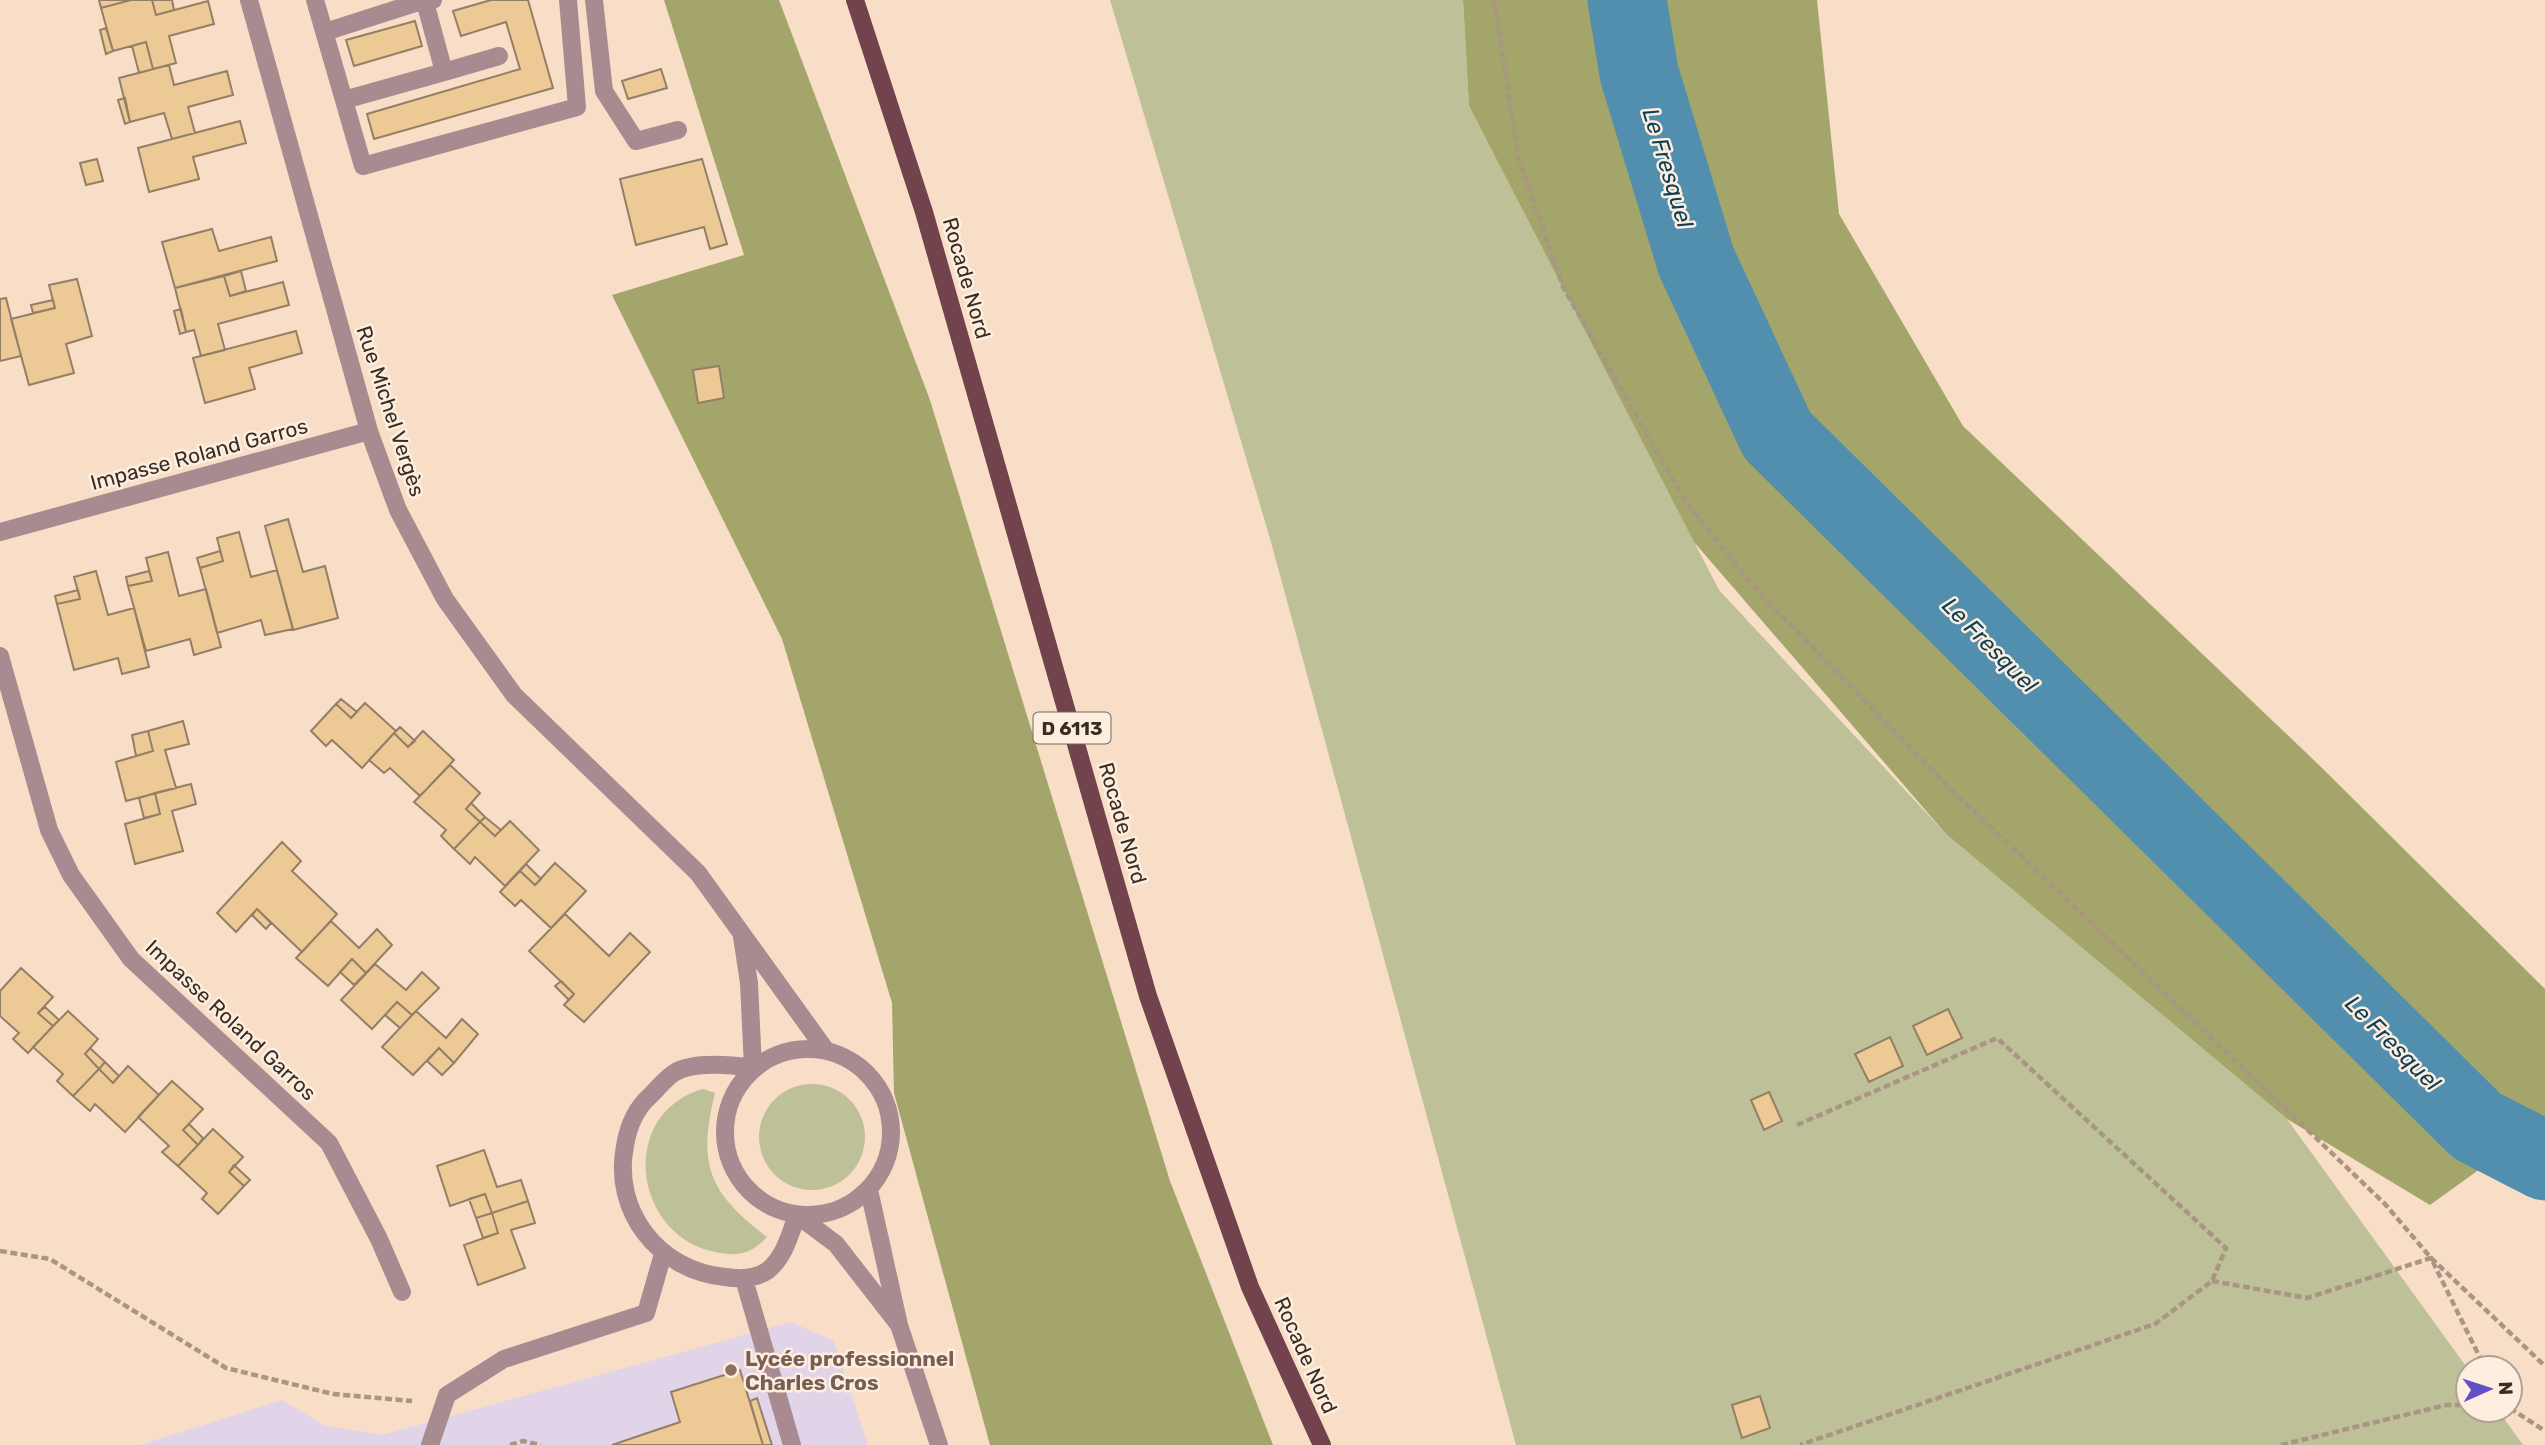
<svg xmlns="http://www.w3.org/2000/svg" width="2545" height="1445" viewBox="0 0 2545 1445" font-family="Rubik,sans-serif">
	<rect width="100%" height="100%" fill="#f9dec7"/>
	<path fill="#e2d4e8" d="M791,1322L834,1341L868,1445H140L282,1400L324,1425L382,1435Z"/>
	<path fill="#bec098" d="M1110,0H1463L1469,106L1719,590L1946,834L2287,1119L2468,1369V1410H2498L2523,1445H1516L1271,542Z
		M759 1137a53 53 0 1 1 106 0a53 53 0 1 1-106 0Z
		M703,1089L715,1093C697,1165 709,1193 767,1237C751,1254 739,1257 715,1252C632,1235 618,1113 703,1089Z"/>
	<path fill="#a3a56b" d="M664,0H779L930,400L1170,1181L1273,1445H990L894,1093L892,1003L782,639L612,295L744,255Z
		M1463,0H1817L1839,214L1963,426L2320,766L2545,989V1122L2430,1205L2287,1119L1946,834L1694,542L1469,106Z"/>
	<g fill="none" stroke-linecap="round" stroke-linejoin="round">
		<path stroke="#528ead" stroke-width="79" d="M1627,0L1639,73L1696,261L1777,435L2477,1126L2545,1161"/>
	</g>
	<path fill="#edc996" stroke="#927f66" stroke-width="2" d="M99,0H131L101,8Z
		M131,0H152L156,15L208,1L214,24L169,36L176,63L153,69L146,42L113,51L101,8Z
		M152,0H172L174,10L156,15Z
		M491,0H528L553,88L374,139L367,114L520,69L506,22L461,36L453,11Z
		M415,21L422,46L354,66L346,40Z
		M106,28L113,51L106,54L100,30Z
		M146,42L153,69L139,73L132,46Z
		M169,65L174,85L227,71L233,95L188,107L195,133L172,139L164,113L130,122L119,78Z
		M661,69L667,88L628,99L622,81Z
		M125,98L130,122L125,124L118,100Z
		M240,121L246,143L193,157L199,179L149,192L138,148Z
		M97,159L103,181L86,185L80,163Z
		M702,159L727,244L710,249L704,227L636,245L620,179Z
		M212,229L219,251L271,237L277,261L175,288L162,242Z
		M241,271L246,291L230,296L224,276Z
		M224,276L230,296L283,282L289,305L218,324L225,350L201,356L194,330L186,332L175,288Z
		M77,279L92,336L66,344L74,373L29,385L11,319L55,308L49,285Z
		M6,298L21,356L0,361V299Z
		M53,300L55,308L33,313L31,305Z
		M181,309L186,332L180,334L174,311Z
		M296,331L302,353L249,368L255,389L205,403L193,358Z
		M719,366L724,398L698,403L693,370Z
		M288,519L303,572L325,566L338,618L293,630L265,526Z
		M239,532L251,577L277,570L293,629L265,635L261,620L217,633L200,568L223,561L217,538Z
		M220,551L223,561L200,568L197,558Z
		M168,552L179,596L206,589L221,647L194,655L190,639L146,651L128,586L152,581L146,558Z
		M96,571L108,615L134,608L149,667L122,674L118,658L74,670L57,604L80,599L74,577Z
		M149,571L152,581L128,586L126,577Z
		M78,590L80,599L57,604L55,596Z
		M341,699L357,712L351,718L336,704Z
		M365,703L396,731L362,768L332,740L326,746L311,731L336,704L351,718Z
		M183,721L189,744L165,750L176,788L126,801L116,762L153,751L148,731Z
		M400,727L415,741L408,747L394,733Z
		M148,731L153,751L136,756L132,735Z
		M423,731L454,760L420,796L390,768L384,773L369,760L394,733L408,747Z
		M450,765L480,793L466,809L480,822L454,849L441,836L446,830L414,802Z
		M191,784L196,804L172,811L183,851L135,864L125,824L160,814L155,793Z
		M155,793L160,814L144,818L139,798Z
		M471,803L485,817L480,822L466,809Z
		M485,817L501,830L495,836L480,822Z
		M510,821L539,850L505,886L475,857L470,864L454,849L480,822L495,836Z
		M282,842L301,861L292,871L337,914L302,952L257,909L236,932L217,913Z
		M555,863L586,891L551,928L521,900L515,906L500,892L520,871L535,885Z
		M526,864L541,879L535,885L520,871Z
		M257,909L271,923L266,929L252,915Z
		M565,914L609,956L630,933L650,952L584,1022L564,1005L574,994L529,951Z
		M331,921L359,948L377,929L392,945L366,973L352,959L328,986L296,958Z
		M352,959L366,973L354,985L340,972Z
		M375,964L406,990L422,972L439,988L412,1015L397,1002L372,1029L341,1000Z
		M21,968L53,997L38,1013L53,1026L28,1053L13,1039L19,1033L0,1016V991Z
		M561,981L574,994L569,1000L555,986Z
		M397,1002L412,1015L400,1028L385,1015Z
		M45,1007L59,1020L53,1026L38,1013Z
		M1948,1009L1962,1038L1927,1055L1913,1026Z
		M68,1011L98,1039L85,1054L99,1069L73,1096L57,1081L63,1074L33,1047Z
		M416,1011L446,1038L462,1019L478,1034L454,1063L439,1048L413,1075L382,1047Z
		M1890,1037L1903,1066L1869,1082L1855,1054Z
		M90,1048L105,1062L99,1069L85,1054Z
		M439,1048L454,1063L442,1075L427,1061Z
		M105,1062L119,1076L113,1083L99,1069Z
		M128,1066L159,1095L125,1132L95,1104L90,1111L73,1096L99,1069L113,1083Z
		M172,1081L203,1109L183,1130L198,1145L178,1166L162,1152L169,1146L138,1117Z
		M1769,1092L1782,1121L1764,1130L1751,1100Z
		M189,1124L203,1138L198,1145L183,1130Z
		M213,1129L243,1157L229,1172L244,1186L218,1214L202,1199L207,1193L178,1166Z
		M484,1150L497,1187L521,1180L528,1201L492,1213L485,1194L450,1206L437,1166Z
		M234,1165L250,1180L244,1186L229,1172Z
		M485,1194L492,1213L476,1218L469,1199Z
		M528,1201L535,1223L511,1230L525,1268L478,1285L464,1245L498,1233L492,1213Z
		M492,1213L498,1233L483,1238L476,1218Z
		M740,1370L763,1445H612L680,1422L671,1392Z
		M1760,1396L1770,1428L1742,1438L1732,1405Z
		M757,1398L772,1445H763L750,1401Z"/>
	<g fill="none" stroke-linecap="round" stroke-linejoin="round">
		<path stroke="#a99583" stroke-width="4.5" stroke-dasharray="7 3.5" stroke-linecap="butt" d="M1494,0L1518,156L1563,287L1685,501L1761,595L1949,787L2385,1204L2431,1258L2545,1366
			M1797,1125L1997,1038L2226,1248L2212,1281L2155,1324L1800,1445
			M0,1251L50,1259L226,1368L333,1394L412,1401
			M2212,1281L2307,1298L2431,1258L2485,1368
			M2510,1408L2545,1431
			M510,1445L523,1441L541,1445
			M2281,1445L2446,1405H2468"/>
		<path stroke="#a88b90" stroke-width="18" d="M249,0L369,431L398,510L445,599L514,695L698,873L825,1049
			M315,0L363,166L577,107L568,0
			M594,0L604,91L636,141L678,130
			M325,32L425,0
			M444,72L499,56
			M344,100L444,72L425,2L433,0
			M0,532L369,431
			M0,656L49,830L71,875L131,959L329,1143L379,1239L402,1292
			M742,937L749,983L753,1068C732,1065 693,1061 674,1073C666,1078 658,1088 651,1095C636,1108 628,1127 625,1146C612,1211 659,1271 725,1277C738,1279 755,1279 767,1271C784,1258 790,1235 797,1215L836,1244L899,1325
			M725 1132a83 83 0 1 1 166 0a83 83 0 1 1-166 0Z
			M869,1190L899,1325L939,1445
			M744,1279L792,1445
			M430,1445L447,1395L504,1359L646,1313L663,1254"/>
		<path stroke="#72424d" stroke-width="18" d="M855,0L924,212L1148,996L1250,1287L1322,1445"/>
	</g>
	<circle fill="#8d6e63" stroke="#feeedf" stroke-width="2.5" cx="731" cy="1370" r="7"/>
	<g text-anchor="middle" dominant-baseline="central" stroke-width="5" stroke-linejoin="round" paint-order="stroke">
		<rect fill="#feeedf" stroke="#73675c" stroke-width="2" x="1033.5" y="712.5" width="77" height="31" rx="5"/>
		<g font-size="19" font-weight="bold" fill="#382d24">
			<text x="1072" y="728">D 6113</text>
		</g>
		<g font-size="21" fill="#382d24" stroke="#feeedf">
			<text transform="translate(967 278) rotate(74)">Rocade Nord</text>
			<text transform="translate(391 411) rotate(72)">Rue Michel Vergès</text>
			<text transform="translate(199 454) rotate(-15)">Impasse Roland Garros</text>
			<text transform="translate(1123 823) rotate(74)">Rocade Nord</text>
			<text transform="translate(231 1020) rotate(43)">Impasse Roland Garros</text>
			<text transform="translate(1306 1355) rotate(66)">Rocade Nord</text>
		</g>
		<g font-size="21" font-weight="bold" fill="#785e54" stroke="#feeedf" text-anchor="start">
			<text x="745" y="1358">Lycée professionnel<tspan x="745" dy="24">Charles Cros</tspan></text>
		</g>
		<g font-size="23" font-style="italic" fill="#093e55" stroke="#feeedf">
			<text transform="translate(1668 168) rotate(73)">Le Fresquel</text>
			<text transform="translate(1990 645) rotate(45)">Le Fresquel</text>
			<text transform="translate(2393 1043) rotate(45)">Le Fresquel</text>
		</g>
	</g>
	<g transform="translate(2489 1389) rotate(87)"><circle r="33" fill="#feeedf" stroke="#afa194" stroke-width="2"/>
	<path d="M0-5L12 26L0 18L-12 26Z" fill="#6250c9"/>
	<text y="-10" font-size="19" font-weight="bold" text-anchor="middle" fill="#382d24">N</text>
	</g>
</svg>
